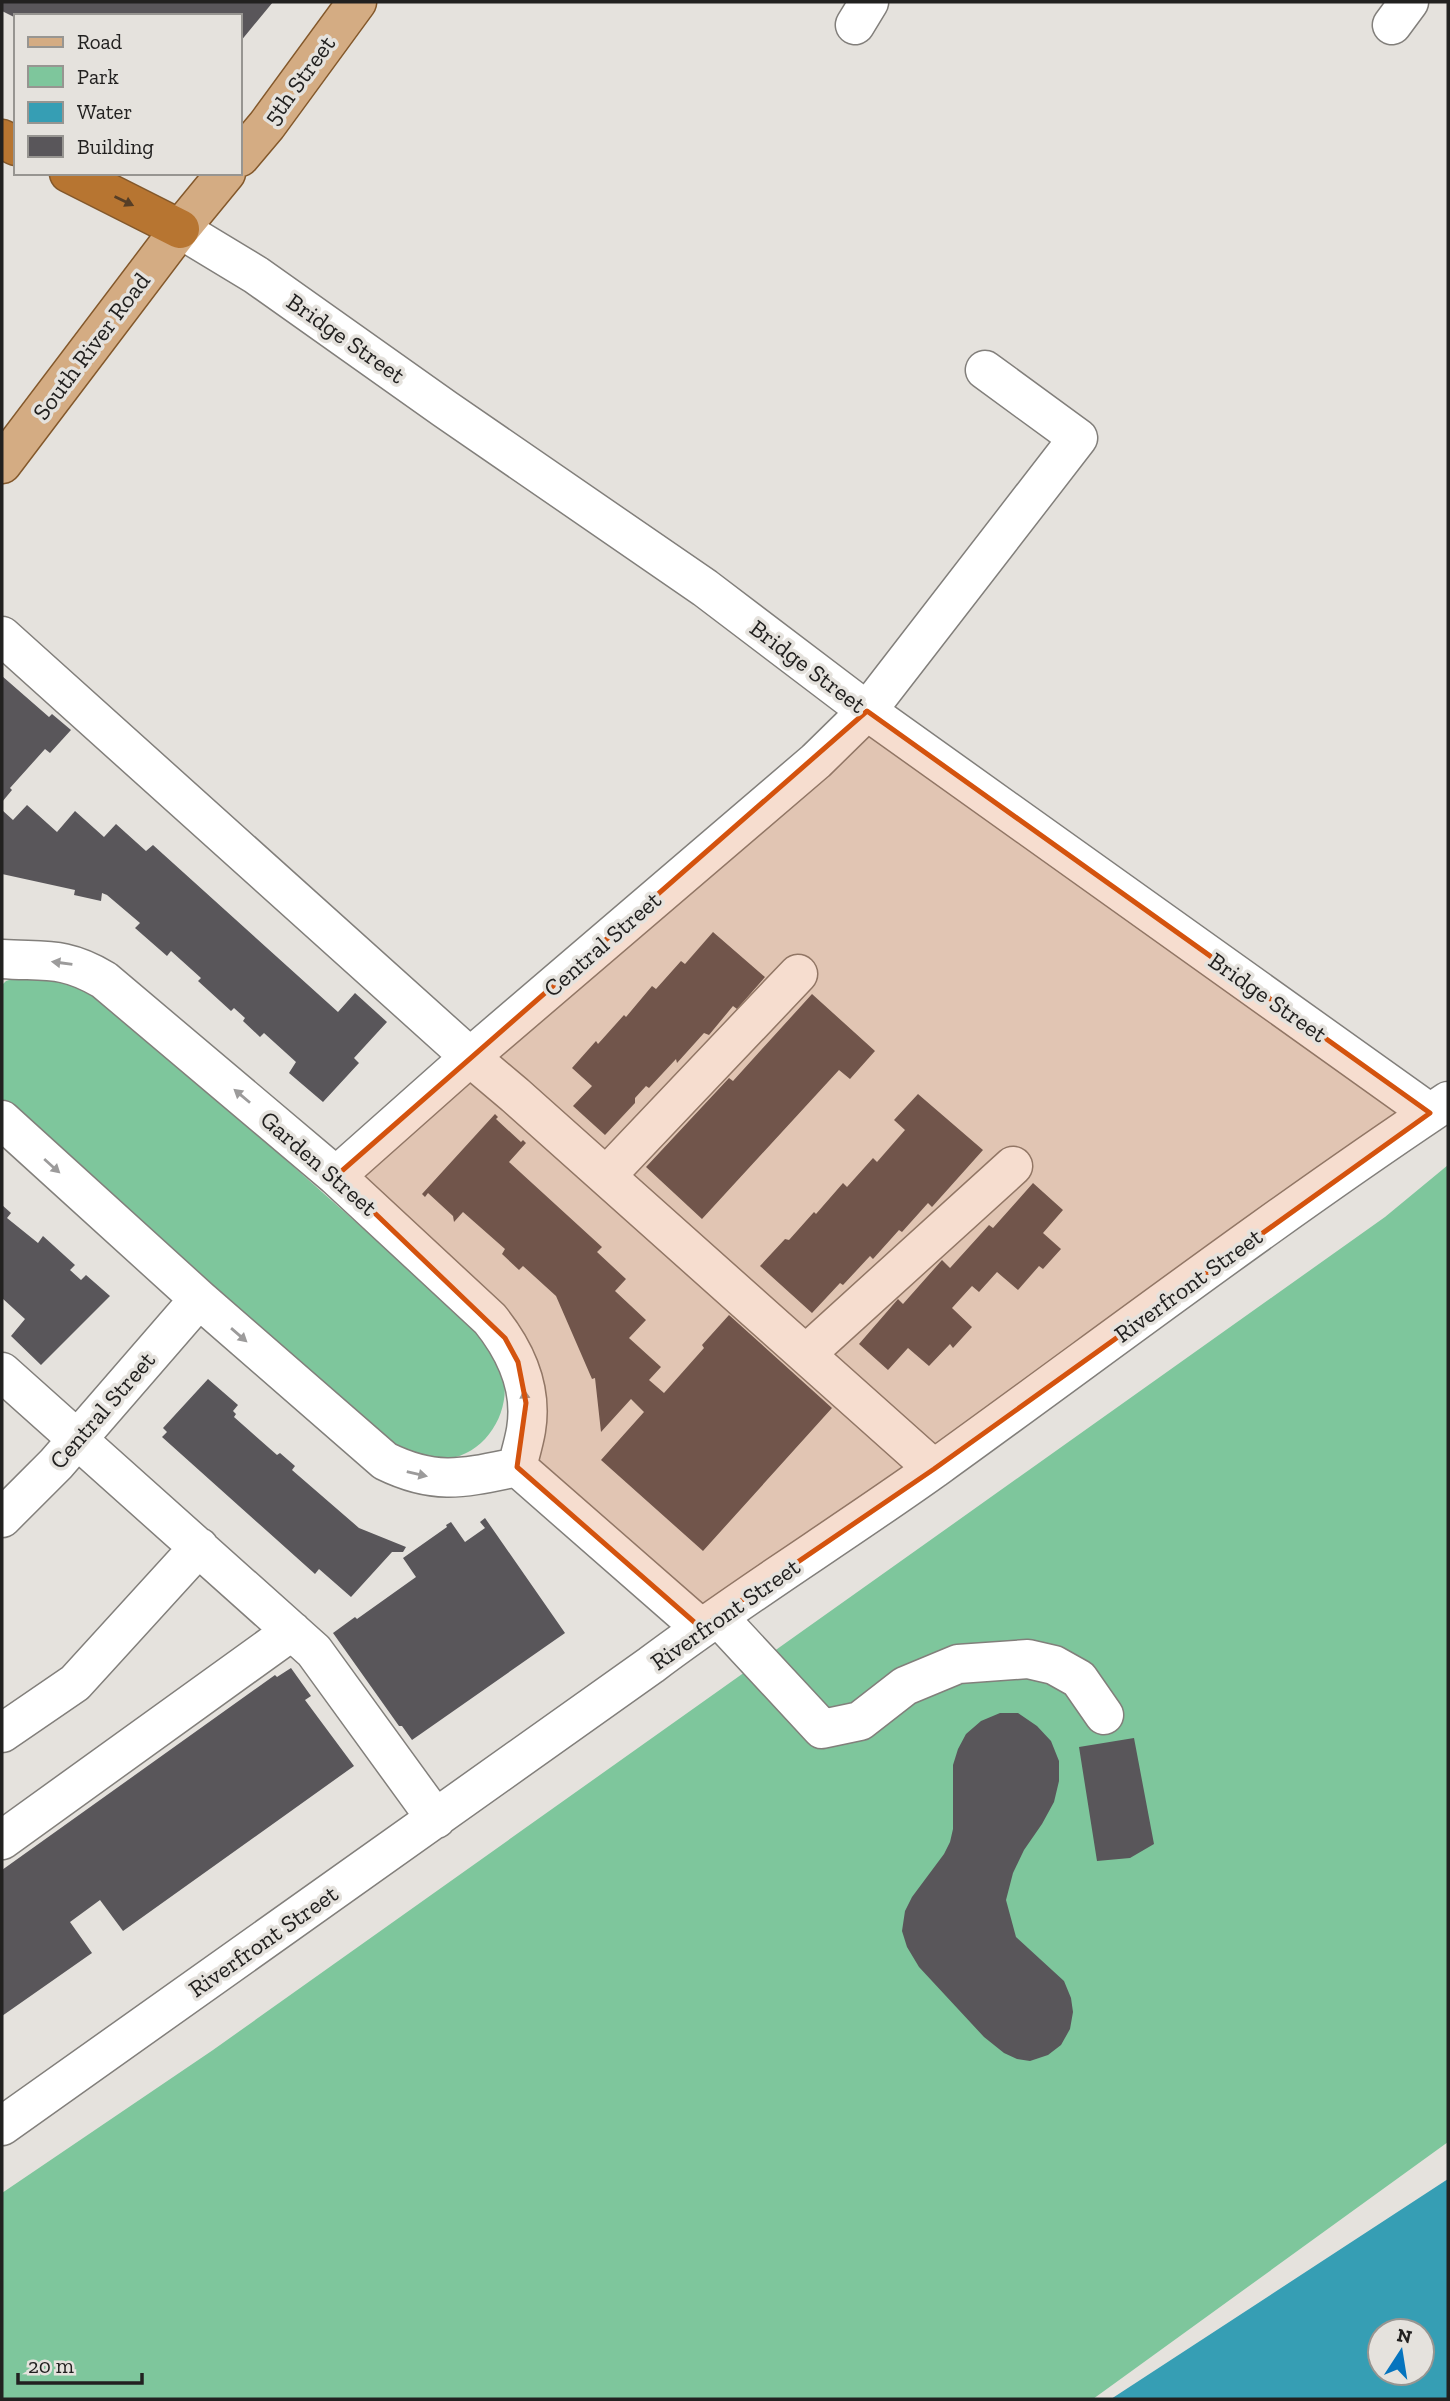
<svg xmlns="http://www.w3.org/2000/svg" width="1450" height="2401" viewBox="0 0 1450 2401" font-family="'Zilla Slab',serif">
	<rect width="100%" height="100%" fill="#e5e2dd"/>
	<path fill="#7ec69c" d="M40,970L96,991L475,1328C483,1339 501,1360 503,1373C512,1411 487,1453 448,1459C436,1461 423,1459 410,1459L2,1104V985L6,981Z
		M1448,1165V2142L1093,2399H2V2193L213,2050L1385,1217Z"/>
	<path fill="#369eb4" fill-rule="evenodd" d="M1448,2179V2399H1111ZM1380,2331H1422V2373H1380Z"/>
	<path fill="#59565a" d="M2,2H273L240,42V16H16V18L2,11Z
		M2,676L49,717L52,714L71,730L50,753L45,749L10,788L12,790L2,802Z
		M27,805L57,832L75,811L104,837L116,824L146,851L153,845L338,1012L355,993L387,1022L354,1058L359,1063L323,1102L289,1073L296,1062L264,1033L260,1037L243,1021L245,1018L234,1008L231,1011L198,981L201,978L171,951L167,956L135,928L140,923L107,895L102,893L101,901L74,895L75,890L2,874V810L13,820Z
		M713,932L765,977L737,1009L733,1006L709,1035L704,1033L677,1063L676,1059L649,1088L646,1086L635,1098V1103L605,1135L573,1106L592,1086L572,1068L596,1041L598,1044L624,1015L626,1017L652,986L656,989L681,961L685,964Z
		M812,994L875,1051L850,1079L839,1070L702,1219L646,1167L729,1078L733,1081Z
		M918,1094L983,1150L932,1207L928,1203L902,1232L899,1230L873,1259L870,1256L843,1285L840,1283L812,1313L760,1266L785,1239L789,1240L814,1212L816,1214L843,1183L847,1187L873,1158L877,1162L905,1130L894,1120Z
		M495,1114L498,1117L496,1119L521,1142L523,1140L526,1143L509,1162L602,1247L597,1252L626,1279L615,1291L646,1320L629,1338L661,1367L649,1380L664,1393L704,1348L702,1345L729,1315L832,1408L703,1551L601,1460L644,1412L631,1399L601,1432L595,1378L592,1379L556,1296L523,1266L519,1270L502,1254L505,1249L463,1212L454,1222L453,1216L428,1193L425,1197L422,1194Z
		M1033,1183L1063,1210L1043,1233L1061,1249L1043,1269L1039,1266L1018,1290L997,1272L979,1292L972,1286L952,1308L972,1327L953,1348L950,1344L929,1366L908,1348L888,1370L859,1344L898,1299L903,1304L942,1260L950,1268L989,1225L993,1228Z
		M2,1205L11,1213L7,1218L38,1243L43,1236L75,1265L70,1270L81,1280L86,1275L110,1296L41,1365L11,1336L25,1319L2,1298Z
		M208,1379L238,1405L233,1411L236,1414L234,1417L277,1455L280,1453L295,1466L292,1470L359,1528L406,1547L403,1552H392L351,1597L319,1569L315,1574L162,1437L167,1432L163,1428Z
		M485,1518L565,1633L412,1740L402,1726H399L333,1633L355,1617L357,1619L416,1577L403,1558L447,1527L446,1525L451,1522L465,1542L485,1528L480,1522Z
		M291,1668L311,1696L305,1700L354,1766L123,1931L100,1900L70,1922L92,1953L2,2016V1870L275,1675L277,1677Z
		M1000,1713H1018L1037,1726L1051,1741L1059,1761V1781L1054,1802L1042,1824L1024,1850L1013,1873L1006,1900L1016,1937L1064,1981L1071,1998L1073,2012L1070,2029L1061,2045L1048,2055L1030,2061L1017,2059L1004,2053L984,2037L919,1967L907,1947L902,1931L905,1911L912,1897L944,1854L950,1842L953,1829V1765L958,1749L966,1734L981,1721Z
		M1134,1738L1154,1844L1130,1858L1097,1861L1079,1747Z"/>
	<g fill="none" stroke-linecap="round" stroke-linejoin="round">
		<g stroke="#827f7b" stroke-width="41">
			<path id="minor" d="M855,25L869,2
				M1392,25L1409,2
				M180,229L256,275L445,409L705,588L867,711L1430,1113
				M2,636L470,1057L515,1095L934,1469
				M2,959C45,962 64,956 104,980L336,1176L490,1319C515,1350 533,1388 526,1430C524,1442 520,1455 517,1467
				M2,1120L199,1299L385,1461C436,1486 464,1478 517,1467
				M336,1176L470,1057L816,761L867,711L1078,438L985,370
				M606,1176L798,974
				M806,1354L1013,1166
				M2,1372L314,1651L436,1819
				M517,1467L701,1628
				M2,1518L56,1464L199,1299
				M718,1617L822,1729L860,1721L905,1686L958,1664L1028,1659L1054,1665L1079,1679L1104,1715
				M2,1733L75,1683L199,1547
				M2,1840L292,1631
				M2,2126L651,1665C744,1595 843,1534 938,1466C1107,1344 1274,1217 1448,1101"/>
		</g>
		<g stroke="#83582b" stroke-width="41">
			<path id="major" d="M240,157L267,125L357,2
				M2,464L180,229L226,173"/>
		</g>
		<g stroke="#83582b" stroke-width="41">
			<path id="highway" d="M2,139L16,146
				M69,173L180,229"/>
		</g>
		<use href="#minor" stroke="#fff" stroke-width="38"/>
		<use href="#major" stroke="#d4ac83" stroke-width="38"/>
		<use href="#highway" stroke="#b77531" stroke-width="38"/>
	</g>
	<defs><path id="oneway-solid" d="M-6-.8H1V-3.2L6.5 0L1 3.2V.8H-6Z" transform="scale(1.75)"/></defs>
	<use fill="#563e26" href="#oneway-solid" transform="translate(124 201) rotate(26)"/>
	<g fill="#9c9b9b">
		<use href="#oneway-solid" transform="translate(62 963) rotate(-172)"/>
		<use href="#oneway-solid" transform="translate(242 1096) rotate(-140)"/>
		<use href="#oneway-solid" transform="translate(52 1166) rotate(42)"/>
		<use href="#oneway-solid" transform="translate(239 1335) rotate(41)"/>
		<use href="#oneway-solid" transform="translate(525 1400) rotate(-95)"/>
		<use href="#oneway-solid" transform="translate(417 1474) rotate(13)"/>
	</g>
	<path fill="#d4530e" fill-opacity="0.2" stroke="#d4530e" stroke-width="5" stroke-linejoin="round" d="M867,711L1430,1113L934,1469L701,1628L517,1467L526,1403L518,1362L505,1338L336,1176Z"/>
	<g text-anchor="middle" dominant-baseline="central" stroke-width="7" stroke-linejoin="round" paint-order="stroke">
		<g font-size="24" fill="#222120" stroke="#e5e2dd">
			<text transform="translate(299 80) rotate(-54)">5th Street</text>
			<text transform="translate(346 338) rotate(35)">Bridge Street</text>
			<text transform="translate(91 346) rotate(-53)">South River Road</text>
			<text transform="translate(808 666) rotate(37)">Bridge Street</text>
			<text transform="translate(602 944) rotate(-41)">Central Street</text>
			<text transform="translate(1268 997) rotate(35)">Bridge Street</text>
			<text transform="translate(319 1163) rotate(41)">Garden Street</text>
			<text transform="translate(1188 1285) rotate(-36)">Riverfront Street</text>
			<text transform="translate(102 1410) rotate(-49)">Central Street</text>
			<text transform="translate(725 1614) rotate(-35)">Riverfront Street</text>
			<text transform="translate(263 1941) rotate(-35)">Riverfront Street</text>
		</g>
	</g>
	<rect width="1450" height="2401" fill="none" stroke="#222120" stroke-width="7"/>
	<rect x="14" y="14" width="228" height="161" fill="#e5e2dd" stroke="#979591" stroke-width="2"/>
	<rect x="28" y="37" width="35" height="10" fill="#d4ac83" stroke="#979591" stroke-width="2"/>
	<text x="77" y="49" font-size="21" fill="#222120">Road</text>
	<rect x="28" y="66" width="35" height="21" fill="#7ec69c" stroke="#979591" stroke-width="2"/>
	<text x="77" y="84" font-size="21" fill="#222120">Park</text>
	<rect x="28" y="102" width="35" height="21" fill="#369eb4" stroke="#979591" stroke-width="2"/>
	<text x="77" y="119" font-size="21" fill="#222120">Water</text>
	<rect x="28" y="136" width="35" height="21" fill="#59565a" stroke="#979591" stroke-width="2"/>
	<text x="77" y="154" font-size="21" fill="#222120">Building</text>
	<g transform="translate(1401 2352) rotate(12)"><circle r="33" fill="#e5e2dd" stroke="#979591" stroke-width="2"/>
	<path d="M0-5L12 26L0 18L-12 26Z" fill="#0574be"/>
	<text y="-10" font-size="19" font-weight="bold" text-anchor="middle" fill="#222120">N</text>
	</g>
	<path d="M18 2373v10h124v-10" fill="none" stroke="#222120" stroke-width="3.5"/>
	<text x="28" y="2373" font-size="21" fill="#222120" stroke="#e5e2dd" stroke-width="5" paint-order="stroke">20 m</text>
</svg>
